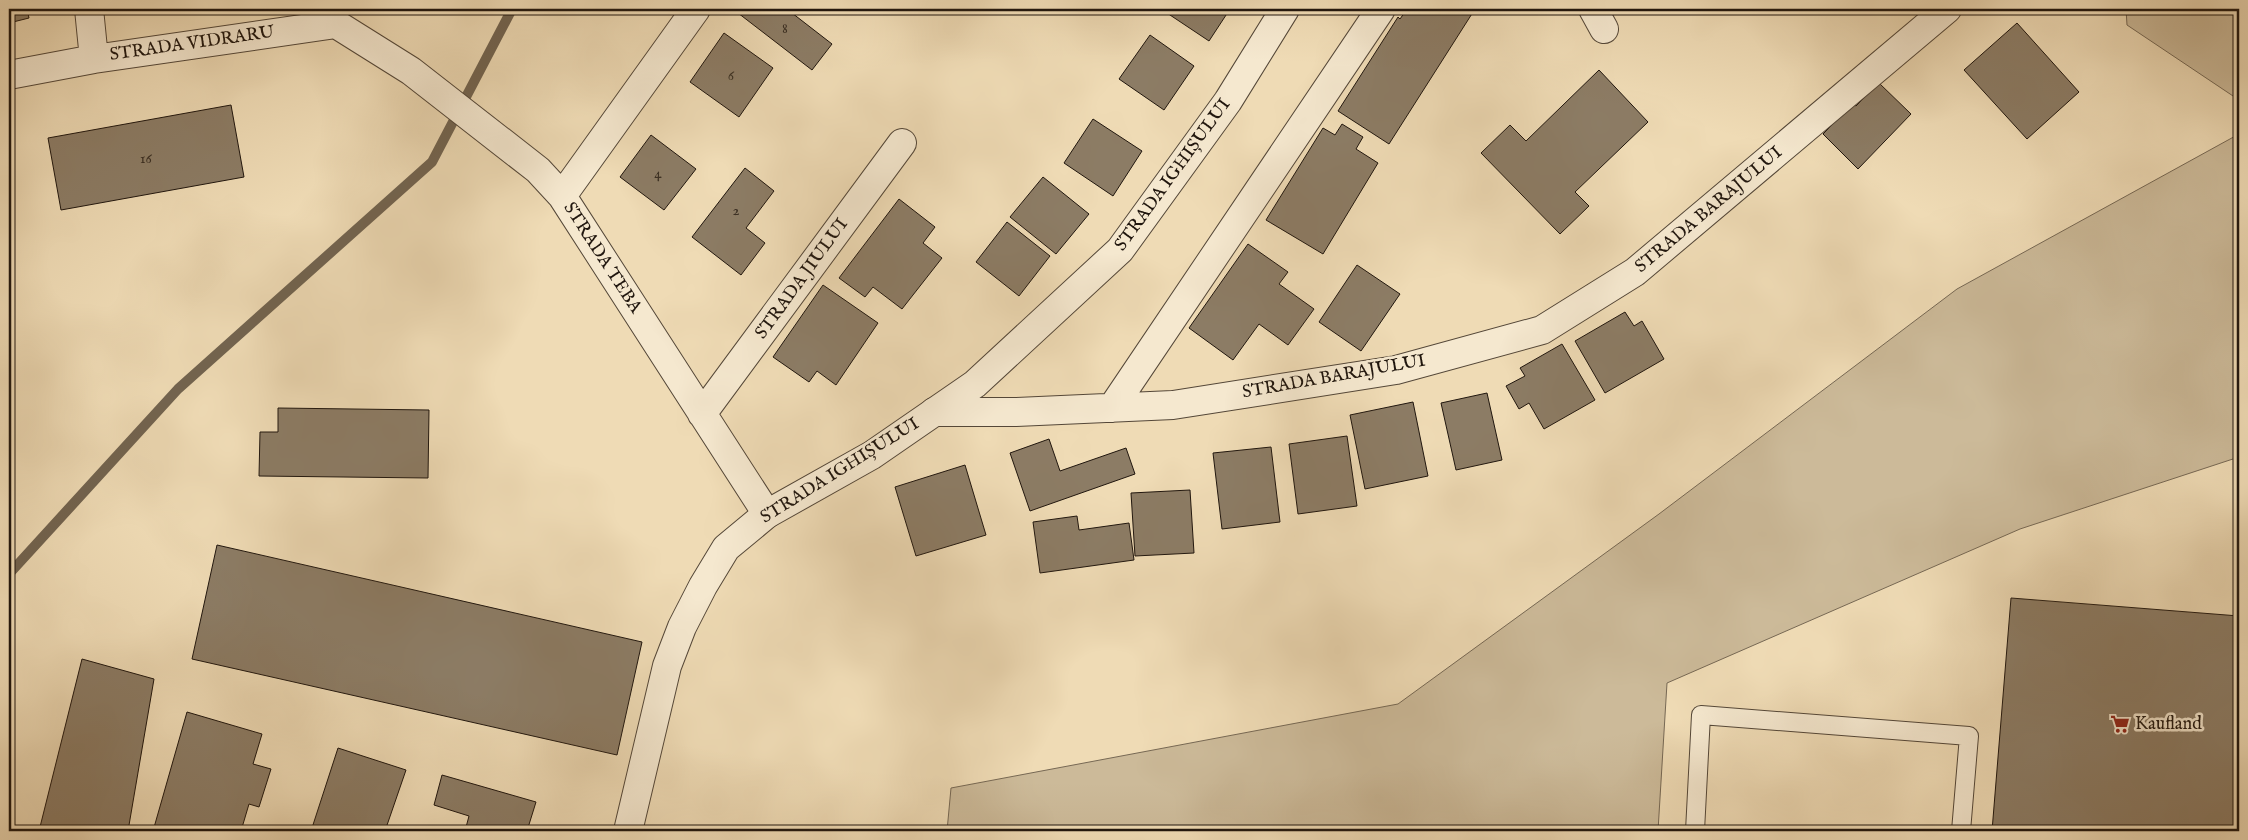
<svg xmlns="http://www.w3.org/2000/svg" width="2248" height="840" viewBox="0 0 2248 840" font-family="'IM FELL English',serif">
	<rect width="100%" height="100%" fill="#efdbb5"/>
	<filter id="stains"><feTurbulence type="fractalNoise" baseFrequency=".004" numOctaves="4"/><feColorMatrix values="0 0 0 0 .2 0 0 0 0 .09 0 0 0 0 .02 0 0 0 .5 -.17"/></filter>
	<radialGradient id="worn" r=".72"><stop offset=".6" stop-color="#630" stop-opacity="0"/><stop offset="1" stop-color="#630" stop-opacity=".3"/></radialGradient>
	<path fill="#ccba99" stroke="#766854" d="M2126,9H2239V100L2127,25Z
		M2239,134V457L2020,529L1667,683L1658,831H947L951,788L1398,704L1659,514L1957,289Z"/>
	<g fill="none" stroke-linecap="round" stroke-linejoin="round">
		<path stroke="#726450" stroke-width="10" d="M9,574L178,389L432,162L512,9"/>
	</g>
	<path fill="#8c7c65" stroke="#20160e" d="M9,9H27L29,18L9,23Z
		M741,9H795L792,13L832,44L812,70L738,13Z
		M1161,9H1230L1209,41Z
		M1407,9H1475L1389,144L1338,111L1398,17L1400,19Z
		M2017,23L2079,92L2027,139L1964,70Z
		M724,33L773,68L739,117L690,82Z
		M1150,35L1194,66L1164,110L1119,79Z
		M1599,70L1648,122L1575,192L1589,206L1560,234L1481,153L1510,125L1526,141Z
		M1879,83L1911,114L1858,169L1823,134L1853,104L1856,106Z
		M231,105L244,177L61,210L48,138Z
		M1093,119L1142,151L1113,196L1064,163Z
		M1342,124L1363,137L1356,149L1378,163L1323,254L1266,220L1323,128L1335,135Z
		M651,135L696,169L664,210L620,177Z
		M745,168L774,191L746,228L765,243L741,275L692,237Z
		M1043,177L1089,214L1056,254L1010,217Z
		M899,199L935,227L923,243L942,258L902,309L873,287L865,297L839,278Z
		M1007,222L1050,256L1019,296L976,262Z
		M1248,244L1288,272L1279,284L1314,309L1288,345L1259,324L1233,360L1189,328Z
		M1357,265L1400,294L1361,351L1319,322Z
		M823,285L878,323L836,385L817,371L809,382L773,357Z
		M1625,312L1634,326L1642,321L1664,359L1605,393L1575,341Z
		M1562,344L1595,400L1544,429L1529,403L1519,409L1506,386L1525,376L1520,368Z
		M1487,393L1502,460L1456,470L1441,403Z
		M1413,402L1428,476L1365,489L1350,415Z
		M278,408L429,410L428,478L259,476L260,432H278Z
		M1347,436L1357,506L1298,514L1289,444Z
		M1049,439L1060,471L1126,448L1135,474L1030,511L1010,453Z
		M1271,447L1280,522L1222,529L1213,453Z
		M965,465L986,535L916,556L895,487Z
		M1190,490L1194,553L1135,556L1131,493Z
		M1077,516L1079,530L1129,523L1134,560L1040,573L1033,522Z
		M217,545L642,642L617,755L192,659Z
		M2011,598L2239,616V831H1992Z
		M82,659L154,679L128,831H39Z
		M187,712L262,734L253,764L271,769L259,807L249,804L241,831H153Z
		M338,748L406,770L385,831H311Z
		M442,775L536,802L527,831H465L469,816L434,805Z"/>
	<g fill="none" stroke-linecap="round" stroke-linejoin="round">
		<g stroke="#544738" stroke-width="20">
			<path id="service" d="M1695,831L1701,715L1969,736L1961,831"/>
		</g>
		<g stroke="#544738" stroke-width="30">
			<path id="minor" d="M89,9L94,59
				M1593,9L1604,29
				M9,75L94,59L336,24L411,71L538,170L562,196L767,514
				M562,196L696,9
				M1112,408L1381,9
				M934,412H1016L1173,405L1396,370L1542,330L1635,272L1947,9
				M702,414L902,143"/>
		</g>
		<g stroke="#544738" stroke-width="30">
			<path id="tertiary" d="M628,831L667,666L682,627L703,586L726,548L767,514L872,455L975,384L1120,250L1228,101L1285,9"/>
		</g>
		<use href="#service" stroke="#f5e8cf" stroke-width="18"/>
		<use href="#minor" stroke="#f5e8cf" stroke-width="28"/>
		<use href="#tertiary" stroke="#f5e8cf" stroke-width="28"/>
	</g>
	<defs>
		<g id="supermarket-bare" transform="scale(1.5)"><path d="M-6-5.5h2.5l.6 2H6L4.5 2H-2.5L-4.4-4H-6ZM-1.5 3.2a1.3 1.3 0 1 0 .1 0ZM3 3.2a1.3 1.3 0 1 0 .1 0Z" fill="#8f2418" stroke="#f5e8cf" stroke-width="2.5" paint-order="stroke"/></g>
	</defs>
	<g fill-rule="evenodd">
		<use href="#supermarket-bare" x="2120" y="724"/>
	</g>
	<g text-anchor="middle" dominant-baseline="central" stroke-width="5" stroke-linejoin="round" paint-order="stroke">
		<g font-size="15" fill="#3b3024">
			<text x="785" y="28">8</text>
			<text x="731" y="75">6</text>
			<text x="146" y="158">16</text>
			<text x="658" y="173">4</text>
			<text x="736" y="210">2</text>
		</g>
		<g font-size="18" fill="#20160e" stroke="#f5e8cf">
			<text transform="translate(192 44) rotate(-8)">STRADA VIDRARU</text>
			<text transform="translate(1173 175) rotate(-54)">STRADA IGHIȘULUI</text>
			<text transform="translate(1709 210) rotate(-40)">STRADA BARAJULUI</text>
			<text transform="translate(602 258) rotate(57)">STRADA TEBA</text>
			<text transform="translate(802 279) rotate(-54)">STRADA JIULUI</text>
			<text transform="translate(1334 377) rotate(-10)">STRADA BARAJULUI</text>
			<text transform="translate(840 471) rotate(-32)">STRADA IGHIȘULUI</text>
		</g>
		<g font-size="18" fill="#20160e" stroke="#f5e8cf" text-anchor="start">
			<text x="2135" y="724">Kaufland</text>
		</g>
	</g>
	<rect width="2248" height="840" fill="none" stroke="#efdbb5" stroke-width="30"/>
	<rect x="10" y="10" width="2228" height="820" fill="none" stroke="#20160e" stroke-width="2.5"/>
	<rect x="15" y="15" width="2218" height="810" fill="none" stroke="#20160e"/>
	<rect width="100%" height="100%" filter="url(#stains)"/>
	<rect width="100%" height="100%" fill="url(#worn)"/>
</svg>
